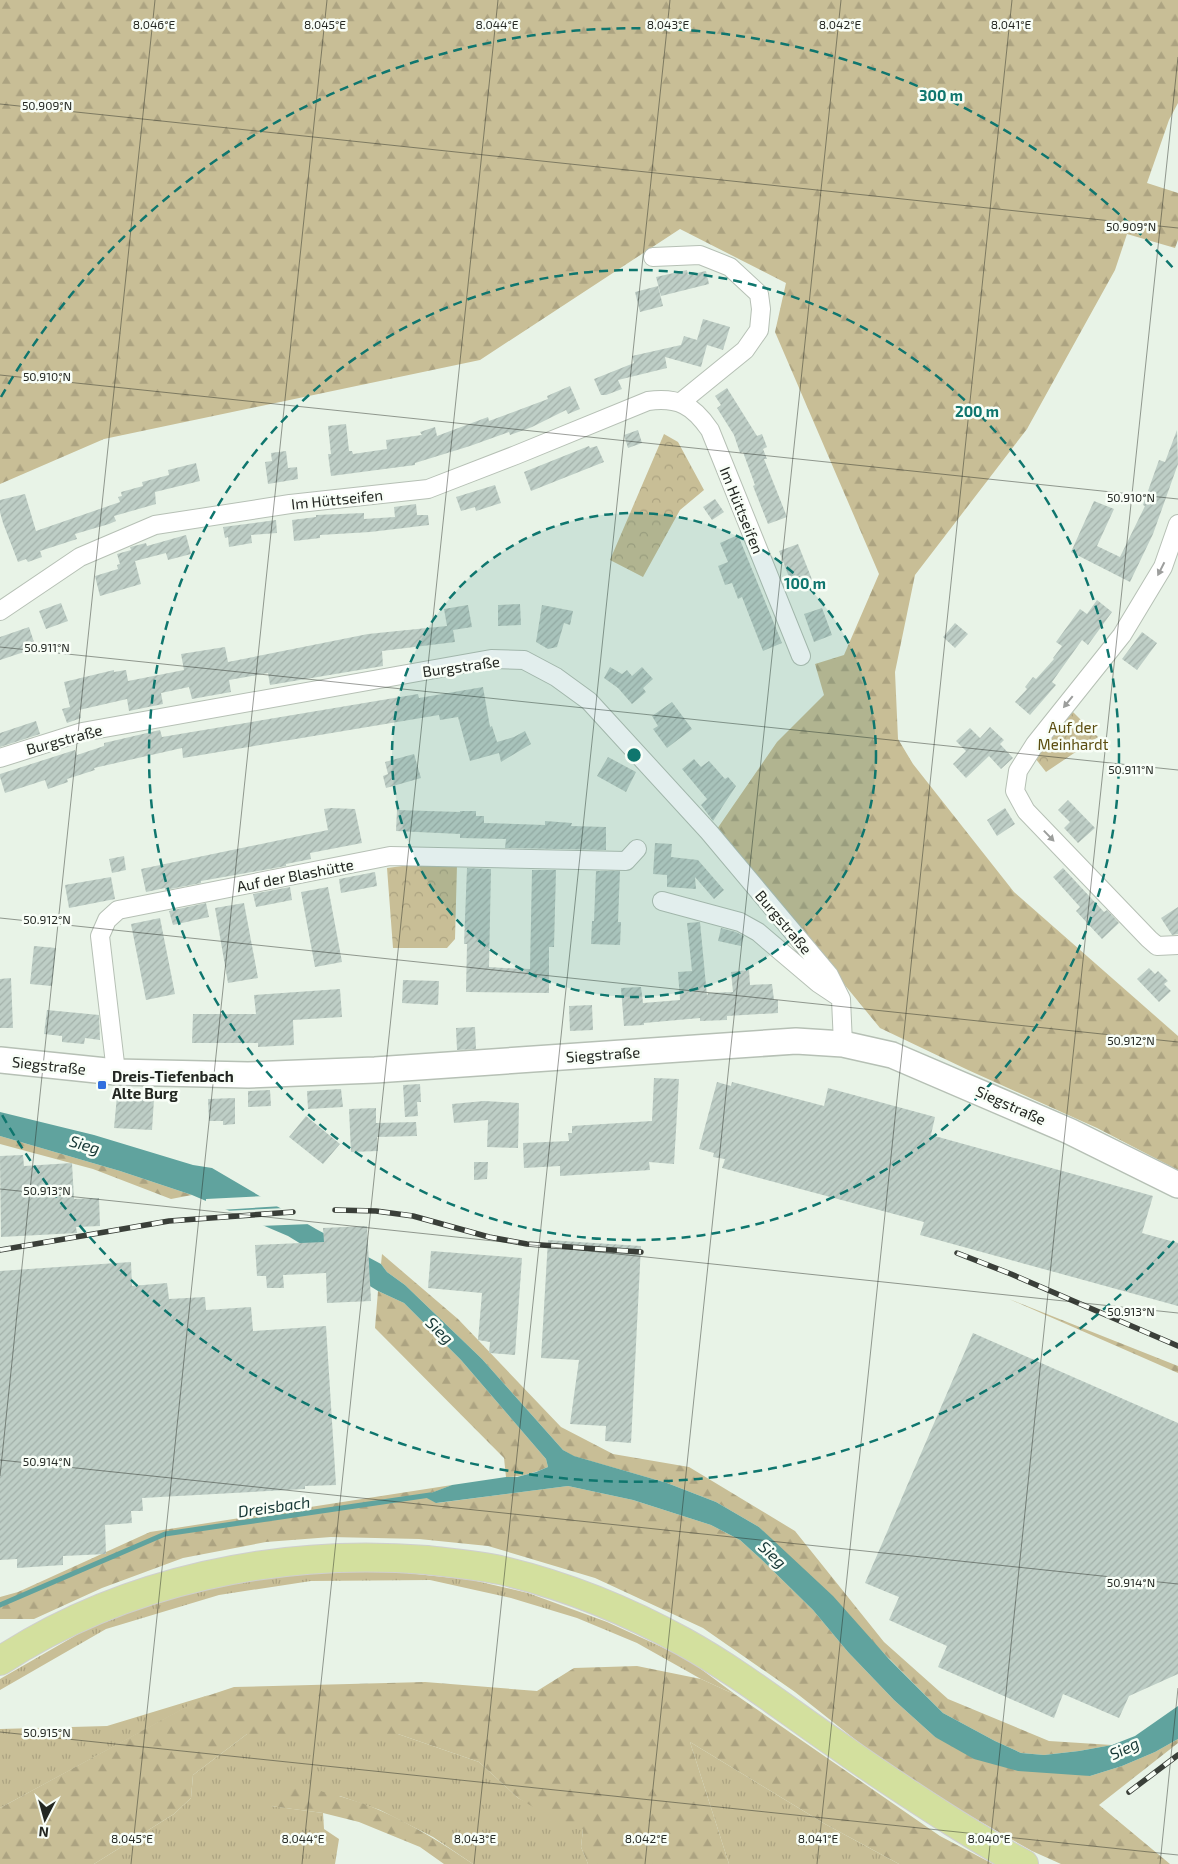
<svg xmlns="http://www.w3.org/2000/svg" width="1178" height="1864" viewBox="0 0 1178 1864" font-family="'Exo 2',sans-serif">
	<defs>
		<pattern id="grass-tufts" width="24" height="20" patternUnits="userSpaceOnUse" patternTransform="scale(1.25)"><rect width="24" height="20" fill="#c8be96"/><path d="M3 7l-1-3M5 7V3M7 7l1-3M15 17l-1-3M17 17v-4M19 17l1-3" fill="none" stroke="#aca381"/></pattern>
		<pattern id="forest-firs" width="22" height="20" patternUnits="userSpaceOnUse" patternTransform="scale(1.25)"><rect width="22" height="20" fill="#c8be96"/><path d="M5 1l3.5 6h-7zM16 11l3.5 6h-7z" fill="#aca381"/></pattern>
		<pattern id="park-crowns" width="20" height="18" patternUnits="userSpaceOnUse" patternTransform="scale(1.25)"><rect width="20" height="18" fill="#c8be96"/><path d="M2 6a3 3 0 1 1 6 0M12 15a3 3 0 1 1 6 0" fill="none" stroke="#aca381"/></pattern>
		<pattern id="building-hatch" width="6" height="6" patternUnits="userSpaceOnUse" patternTransform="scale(1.25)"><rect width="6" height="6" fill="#becec6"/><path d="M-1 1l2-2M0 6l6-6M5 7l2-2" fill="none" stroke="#a3b1aa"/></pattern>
	</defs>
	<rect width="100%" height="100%" fill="#e8f3e7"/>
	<path fill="url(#grass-tufts)" d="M379,1570L472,1580L528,1593L607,1622L686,1658L736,1695L701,1679L637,1643L577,1618L511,1598L430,1580L311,1581L219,1595L106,1629L0,1690V1679L80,1633L117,1616L191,1592L283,1575Z
		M209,1695L0,1808V1729L107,1726Z
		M247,1734H398L479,1762L518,1798L583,1829L581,1847L588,1864H473L433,1837L380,1810L340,1796L271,1806L323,1813L324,1829L339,1839L335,1864H94L174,1814L191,1798L193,1775Z
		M690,1742L825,1824L899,1864H729Z"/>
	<path fill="url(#forest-firs)" d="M0,0H1178V103L1169,120L1147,183L1178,193V240L1175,248L1127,234L1115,270L1027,429L915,575L895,672L898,739L913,764L1014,892L1178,1036V1170L1097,1128L968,1070L880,1028L717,829L777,742L824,695L815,664L844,655L879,574L775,332L786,283L680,229L480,360L104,439L0,484Z
		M0,1136L120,1171L192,1195L171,1199L93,1169L0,1144Z
		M382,1254L458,1319L561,1427L613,1454L689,1467L795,1531L884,1642L948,1699L1049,1741L1112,1745L1079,1751L1044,1755L1021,1753L995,1741L943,1713L759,1527L716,1502L667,1483L573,1456L563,1450L482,1359L405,1285L387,1272L381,1264Z
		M378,1291L404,1303L461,1360L546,1459L548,1467C534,1473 521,1477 506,1477L504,1458L375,1328Z
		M1009,1299L1178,1366V1373Z
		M452,1485L424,1496L437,1503L568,1486L633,1500L711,1525L740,1540L762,1560L813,1610L848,1652L894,1700L935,1737L1090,1776L1122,1766L1155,1752L1178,1739V1743L1099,1805L1170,1864H1061L1032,1851L951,1805L881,1760L795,1692L703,1628L595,1578L488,1546L419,1539L331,1537L266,1542L183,1558L102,1588L34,1619H0V1597L18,1592L150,1532Z
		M637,1666L701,1679L736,1695L940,1836L993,1864H899L825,1824L690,1742L729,1864H588L581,1847L583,1829H570L518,1798L479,1762L398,1734H247L193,1775L191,1798L174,1814L94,1864H0V1808L204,1697L234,1687L425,1682L537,1691L574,1668Z
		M301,1786C328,1793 354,1799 379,1810C412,1824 443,1844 473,1864H444L420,1847L359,1822L323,1813L270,1806L283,1793Z"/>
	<path fill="url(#park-crowns)" d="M664,434L678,442L704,490L680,510L643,577L610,560Z
		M1073,712L1098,737L1046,772L1035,758Z
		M418,864L457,865L455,939L447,948H393L387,868Z"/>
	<path fill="#60a39e" d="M0,1112L94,1135L193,1165L212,1168L316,1229L381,1264L387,1272L405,1285L482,1359L563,1450L574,1456L667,1483L716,1502L759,1527L833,1596L889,1659L943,1713L995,1741L1021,1753L1044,1755L1079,1751L1112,1745L1135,1736L1178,1706V1739L1155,1752L1122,1766L1090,1776L1018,1771L974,1759L935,1737L894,1700L848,1652L813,1610L762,1560L740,1540L711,1525L633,1500L568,1486L436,1503L423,1496L452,1485L506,1477H517L536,1472L548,1467L546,1459L461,1360L404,1303L378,1291L288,1236L192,1195L120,1171L0,1136Z"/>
	<path fill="#e8f3e7" d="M266,1196L283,1206L220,1210L206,1204V1199Z
		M285,1208L311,1224L259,1226L223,1211Z"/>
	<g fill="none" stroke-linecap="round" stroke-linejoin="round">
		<path stroke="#60a39e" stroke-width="5" d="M0,1605L165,1534L430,1495"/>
	</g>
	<path fill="url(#building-hatch)" d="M687,270L688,275L706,271L709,284L661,296L656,277Z
		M658,286L663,306L640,312L635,292Z
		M703,319L730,327L723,350L707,345L701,367L665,357L667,368L618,380L622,389L606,395H601L594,379L634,363L632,356L681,345L684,336L697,340Z
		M570,386L580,409L568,414L566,410L532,427L510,435L509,432L470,446L415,463V465L331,476L328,454H331L328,426L346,424L349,451H352L353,454L387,449L386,440L422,435L420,432L435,427L437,436L488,417L489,421L548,399L547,396Z
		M727,388L757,436L762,434L767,447L763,449L767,459H764L787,517L768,524L753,486L755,485L743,452L740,453L734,435L717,408L721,405L715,396Z
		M638,430L642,443L628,448L624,435Z
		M1177,430L1178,464L1153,534L1130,582L1071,552L1094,501L1114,509L1097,546L1120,557L1145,506L1143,505L1159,460L1165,462Z
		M589,446L590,448L597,446L604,462L531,491L524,472Z
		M286,451L288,468L297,467L298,479L268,484L265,462L272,461L271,453Z
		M196,463L200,481L155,492L156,504L114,516L116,521L109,524L75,534L77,539L40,551L42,557L28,562L26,559L18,562L3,523L0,512V500L25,494L36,531L120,502L118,497L122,496L121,492L143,486L142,482L169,475L168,470Z
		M495,485L501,503L476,511L475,507L461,511L456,497Z
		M715,499L724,512L712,520L703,507Z
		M416,504L417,515H428L429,525L370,532L320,535V538L294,541L292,520L316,517V515L364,513V519L395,517L394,507Z
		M276,520L277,533L251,535L252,543L229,547L228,537L225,538L223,527Z
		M186,535L191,554L168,560L166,553L135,561L141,584L100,596L95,576L118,569L117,565L120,564L117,554L131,550L130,547L146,543L147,546Z
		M738,535L782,643L763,651L742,597L738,599L732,583L725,585L718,566L728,562L720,543Z
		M798,544L813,582L794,590L779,551Z
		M1097,600L1112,612L1088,645L1082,640L1052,682L1056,685L1030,715L1015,702L1027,689L1025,687L1033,677L1036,679L1054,659L1053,658L1062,646L1056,642L1080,609L1087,614Z
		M61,603L68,621L46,629L39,611Z
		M520,604L521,625L498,626V605Z
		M468,605L472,627L453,630L455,642L382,651L383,666L270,685L268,673L229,680L231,692L192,699L189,687L161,693L163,704L129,711L127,699L79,710L81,718L67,723L62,709L70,707L64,682L114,670V672L126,670L128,681L184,670L181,654L225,647L228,662L368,634L447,626L444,609Z
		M542,605L573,611L570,625L564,623L557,647L548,649L536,642Z
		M822,608L832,635L814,642L804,614Z
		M955,623L968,634L955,648L943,637Z
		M29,627L36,648L0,660V637Z
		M1142,632L1157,643L1137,670L1122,659Z
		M610,667L622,674L627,670L632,676L642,667L653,679L643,688L646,692L632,704L618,688L604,678Z
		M483,687L490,727L492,726L497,742L514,737L525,731L531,744L501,762L499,753L470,761L458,717L440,720L439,715L183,758L182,748L94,768L95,770L67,779L68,782L48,789L45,780L5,793L0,777V774L75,750L77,755L104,746V743L160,730L162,737L418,694L419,698Z
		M672,702L692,729L667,748L653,729L658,726L652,716Z
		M36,721L40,734L0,747V733Z
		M990,727L1004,740L1000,744L1013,758L1001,769L989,756L966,778L953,764L966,751L956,741L970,728L980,738Z
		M414,754L421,778L386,788L383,776L388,774L385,762Z
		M608,757L636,772L626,792L597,776Z
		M694,759L701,767L709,761L725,779L728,777L736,786L713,821L701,805L707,799L682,769Z
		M1068,800L1095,828L1078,843L1064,828L1070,822L1058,810Z
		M331,808L355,809L362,843L310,853L311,859L286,864V866L201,881V883L165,890V888L146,892L141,869L328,830L324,809Z
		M1005,808L1015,824L997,836L987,820Z
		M397,810L460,812V811H476V816H484V823L545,825V821L572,823L571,826L606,827V850L505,848L506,839L460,838V834L396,831Z
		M655,843L672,844L671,857L698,860L724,890L714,899L695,877L696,889L667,887V875L653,874Z
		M124,856L126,870L112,873L109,859Z
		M467,868L491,869L489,967L504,968L530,969L532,870H556L554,947H549V993L466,992L467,944H464Z
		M1063,868L1104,912L1107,910L1119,923L1102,939L1076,911L1080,907L1053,877Z
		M596,871H620L618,922H621L620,945L591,944L592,921H594Z
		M375,872L377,886L341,893L339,879Z
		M111,877L115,899L69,908L65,885Z
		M290,887L292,900L256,907L253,894Z
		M328,887L342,962L315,967L301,892Z
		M206,903L209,917L173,925L169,911Z
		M244,903L258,978L228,983L215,908Z
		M1178,907V934L1172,935L1161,918Z
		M160,918L175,994L146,1000L131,924Z
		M700,922L707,996L708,993L733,992L731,972L749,970L750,985L772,984L774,1000H778V1013L727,1016V1020L700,1021V1018L644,1023V1025L624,1026L621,988L641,987L643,1003L680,1000L678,972L692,971L687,923Z
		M721,928L736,932L744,936L741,946L718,941Z
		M34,946L56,948L52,986L30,984Z
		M1149,968L1155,974L1158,971L1168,981L1164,984L1171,991L1159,1002L1137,979Z
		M11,978L13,1028H0V979Z
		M403,980L439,981L438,1005L402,1003Z
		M340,989L342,1017L293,1020L294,1045L258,1047V1043H192L193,1014H256L254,995Z
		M592,1005L593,1030L570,1031L569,1006Z
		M47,1010L99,1015L100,1040L85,1038L84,1044L62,1042V1036L44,1034Z
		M475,1027L476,1049L457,1050L456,1028Z
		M654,1078L679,1079L674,1164L649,1162L650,1170L560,1176V1166L524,1168L523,1143L569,1141L568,1133H572V1126L652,1121Z
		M717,1082L731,1086L732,1082L824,1106L828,1088L935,1117L931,1135L1153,1196L1142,1233L1178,1243V1306L920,1235L924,1222L722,1168L725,1159L713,1157L714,1153L699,1149Z
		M420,1084L421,1102H417L418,1116L405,1117L403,1085Z
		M341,1089L343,1107L308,1109L307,1091Z
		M270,1090L271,1106L248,1107V1091Z
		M117,1096L154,1099L152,1130L114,1128Z
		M235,1098V1124L223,1125V1121H209L208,1099Z
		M484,1101L519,1103L518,1148L487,1147L488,1120L454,1123L452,1104Z
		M376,1108V1123L416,1122L417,1136L377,1137L378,1151L351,1152L349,1109Z
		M306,1116L340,1144L323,1164L289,1137Z
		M23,1155L24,1166L72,1163L74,1199L99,1198L100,1226L76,1227L77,1233L1,1237L0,1156Z
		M474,1162H488L487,1179L474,1180Z
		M367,1226L371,1301L327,1303L326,1273L283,1275L284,1288H267L266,1276H257L255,1245L324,1242L323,1228Z
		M548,1240L641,1246L631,1443L605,1441L606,1426L570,1424L579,1360L541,1358Z
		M431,1251L522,1258L515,1355L489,1353L490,1342L478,1340L482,1293L428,1288Z
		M131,1262L132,1286L167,1283L169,1299L205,1297L206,1310L251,1307L253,1331L326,1326L336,1485L305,1486V1489L142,1498L143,1511H131L132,1523L105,1525L106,1554L63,1556V1565L17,1568V1559L0,1560V1271Z
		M973,1333L1178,1423V1674L1129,1696L1119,1718L1063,1694L1054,1718L938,1667L947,1646L889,1620L899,1597L865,1583Z"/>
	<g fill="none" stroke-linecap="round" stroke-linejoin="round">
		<g stroke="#b6c0b5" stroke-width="20">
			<path id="street" d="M653,257L700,255L730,267L759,294L761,309L759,330L745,350L681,402
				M1178,524L1163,567L1122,635L1035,744L1018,771L1015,791L1026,811L1149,939L1157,946L1178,945
				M0,611L80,557L155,525L290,504L428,489L516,455L648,401C678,397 693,405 710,430L801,656
				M0,758L82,732L491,659L524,660L556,677L589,701L709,832L829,975L841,999L843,1044
				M662,901L740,922L758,932L818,983L839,997
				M116,1072L100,936L107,920L118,910L390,856L626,861L637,849"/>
		</g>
		<g stroke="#b6c0b5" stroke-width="28">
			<path id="secondary" d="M0,1060L116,1072L248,1075L375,1070L796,1041L843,1044L892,1055L1069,1131L1178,1185"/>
		</g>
		<g stroke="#cfcfce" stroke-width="30">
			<path id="primary" d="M0,1661C124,1580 280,1548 427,1560C451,1563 476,1565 500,1570C564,1585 626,1610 684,1642C740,1673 790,1713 843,1749C878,1774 915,1798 951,1821C975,1836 999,1851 1024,1864"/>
		</g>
		<use href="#street" stroke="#fff" stroke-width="18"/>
		<use href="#secondary" stroke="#fff" stroke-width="25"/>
		<use href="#primary" stroke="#d3e09e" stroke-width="28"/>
		<g stroke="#3a3f39" stroke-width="5.5">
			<path id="rail" d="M335,1210L376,1211L413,1216L489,1237L527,1244L641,1252
				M0,1250L169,1221L293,1212
				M957,1253L1011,1274L1178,1346
				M1129,1792L1178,1755"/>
		</g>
		<use href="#rail" stroke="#f8fef7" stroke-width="4" stroke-dasharray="11" stroke-linecap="butt"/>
	</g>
	<defs><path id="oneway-solid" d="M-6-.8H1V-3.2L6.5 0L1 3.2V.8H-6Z" transform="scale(1.25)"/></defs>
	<g fill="#9c9e9c">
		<use href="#oneway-solid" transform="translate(1161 569) rotate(117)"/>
		<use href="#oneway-solid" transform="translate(1068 702) rotate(129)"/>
		<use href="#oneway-solid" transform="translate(1049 836) rotate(46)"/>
	</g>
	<path fill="none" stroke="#232722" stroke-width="1" stroke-opacity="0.45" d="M0,104L1178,228M0,375L1178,499M0,647L1178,770M0,918L1178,1042M0,1189L1178,1313M0,1460L1178,1584M0,1476L155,0M0,1732L1178,1855M131,1864L327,0M302,1864L498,0M474,1864L670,0M645,1864L841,0M817,1864L1012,0M988,1864L1178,57M1160,1864L1178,1688"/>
	<circle cx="634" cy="755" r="242" fill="#0f766e" fill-opacity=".12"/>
	<g fill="none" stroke="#0f766e" stroke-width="2.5" stroke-dasharray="9 6">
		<circle cx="634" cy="755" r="242"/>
		<circle cx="634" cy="755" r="485"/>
		<path d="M1174 1241A727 727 0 0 1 1 1113M1 397A727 727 0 0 1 1174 269"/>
	</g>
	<rect fill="#3170de" stroke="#f8fef7" stroke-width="2" x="97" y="1080" width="10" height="10" rx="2.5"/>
	<g text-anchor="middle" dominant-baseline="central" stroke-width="5" stroke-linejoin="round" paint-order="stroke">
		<g font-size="15" fill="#232722" stroke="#f8fef7">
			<text transform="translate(337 499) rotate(-6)">Im Hüttseifen</text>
			<text transform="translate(742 510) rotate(68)">Im Hüttseifen</text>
			<text transform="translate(461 666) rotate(-8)">Burgstraße</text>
			<text transform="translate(64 739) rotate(-15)">Burgstraße</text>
			<text transform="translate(295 875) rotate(-11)">Auf der Blashütte</text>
			<text transform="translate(784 922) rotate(50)">Burgstraße</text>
			<text transform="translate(603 1054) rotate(-4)">Siegstraße</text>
			<text transform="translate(49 1065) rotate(6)">Siegstraße</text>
			<text transform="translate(1011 1105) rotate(24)">Siegstraße</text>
		</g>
		<g font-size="15" fill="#5b4d10" stroke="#f8fef7">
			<text x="1073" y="727">Auf der<tspan x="1073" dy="17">Meinhardt</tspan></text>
		</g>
		<g font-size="15" font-weight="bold" fill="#232722" stroke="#f8fef7" text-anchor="start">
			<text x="112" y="1076">Dreis-Tiefenbach<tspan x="112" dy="17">Alte Burg</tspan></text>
		</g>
		<g font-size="16" font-style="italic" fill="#163735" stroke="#f8fef7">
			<text transform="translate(85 1144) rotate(16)">Sieg</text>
			<text transform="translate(440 1330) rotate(44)">Sieg</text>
			<text transform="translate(274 1506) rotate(-8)">Dreisbach</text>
			<text transform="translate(773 1554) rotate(43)">Sieg</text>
			<text transform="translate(1124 1748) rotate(-26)">Sieg</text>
		</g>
	</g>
	<g font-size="12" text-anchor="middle" fill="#232722" stroke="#f8fef7" stroke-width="5" stroke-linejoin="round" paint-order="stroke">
		<text x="154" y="29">8.046°E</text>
		<text x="325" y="29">8.045°E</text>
		<text x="497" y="29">8.044°E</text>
		<text x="668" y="29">8.043°E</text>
		<text x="840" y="29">8.042°E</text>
		<text x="1011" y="29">8.041°E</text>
		<text x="47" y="110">50.909°N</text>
		<text x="1131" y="231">50.909°N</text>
		<text x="47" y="381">50.910°N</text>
		<text x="1131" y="502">50.910°N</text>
		<text x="47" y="652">50.911°N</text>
		<text x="1131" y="774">50.911°N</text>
		<text x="47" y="924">50.912°N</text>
		<text x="1131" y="1045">50.912°N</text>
		<text x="47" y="1195">50.913°N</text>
		<text x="1131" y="1316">50.913°N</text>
		<text x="47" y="1466">50.914°N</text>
		<text x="1131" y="1587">50.914°N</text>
		<text x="47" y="1737">50.915°N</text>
		<text x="132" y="1843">8.045°E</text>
		<text x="303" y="1843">8.044°E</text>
		<text x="475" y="1843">8.043°E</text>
		<text x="646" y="1843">8.042°E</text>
		<text x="818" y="1843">8.041°E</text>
		<text x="989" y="1843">8.040°E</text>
	</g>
	<circle cx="634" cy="755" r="8" fill="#0f766e" stroke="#f8fef7" stroke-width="2.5"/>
	<g font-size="15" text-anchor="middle" font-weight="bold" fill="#0f766e" stroke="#f8fef7" stroke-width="5" stroke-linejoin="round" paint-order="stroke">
		<text x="941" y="101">300 m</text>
		<text x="977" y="417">200 m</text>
		<text x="805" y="589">100 m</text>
	</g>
	<g transform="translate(45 1819) rotate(186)" stroke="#f8fef7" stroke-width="4" paint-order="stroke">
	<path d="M0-4L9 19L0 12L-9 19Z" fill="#232722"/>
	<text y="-8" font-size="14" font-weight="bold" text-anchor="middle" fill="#232722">N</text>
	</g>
</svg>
